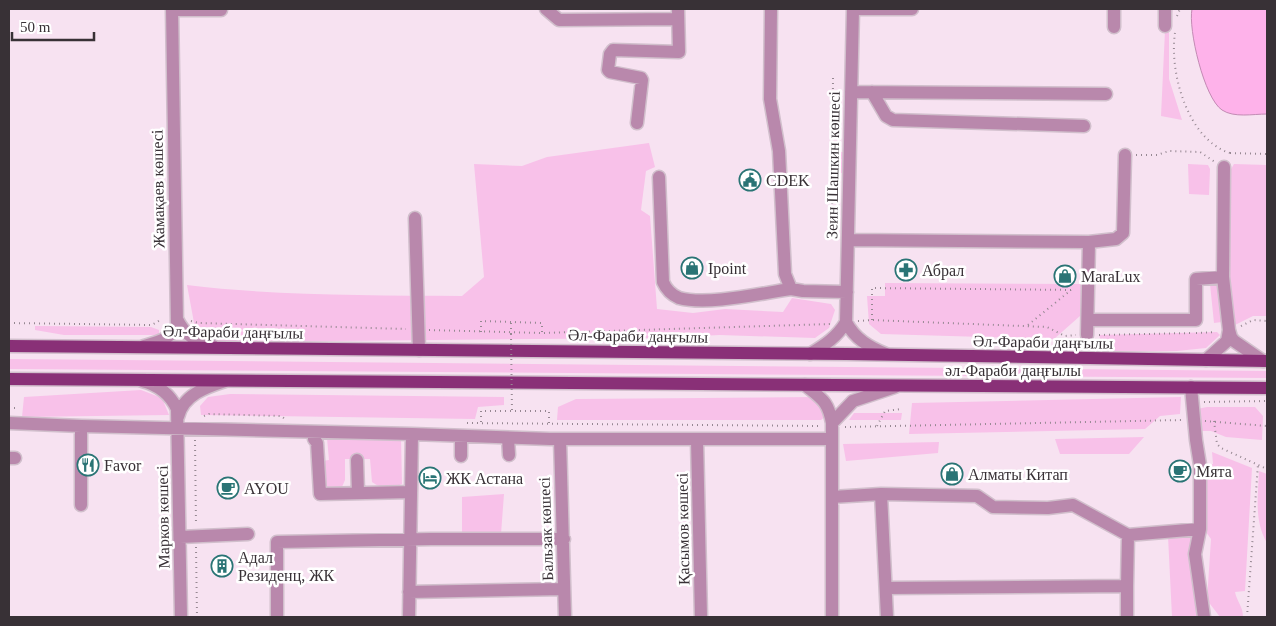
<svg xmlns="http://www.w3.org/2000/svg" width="1276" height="626" viewBox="0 0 1276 626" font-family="Georgia,serif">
	<rect width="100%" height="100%" fill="#f7e2f1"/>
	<path fill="#f8c1e9" d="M1166,9H1173L1169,26V79L1182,120L1161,116Z
		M649,143L655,167L646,171L641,210L650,216L657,309L693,313L725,309L783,312L792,298L831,304L835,310L829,328L815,338L720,335L656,338L218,342L195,328L187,285C277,296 370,295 462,296L484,277L474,164L522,166L547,157Z
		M835,152H846V173H835Z
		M1188,164L1208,165L1210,169L1209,195L1189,194Z
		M1234,164L1267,165V316H1253L1235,325C1222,275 1228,222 1230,171Z
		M885,283L1082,284L1080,316L1054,339L881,334L869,324L867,296H885Z
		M1210,284H1220L1222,322L1214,323Z
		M35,326L151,327L159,330V335H64L35,330Z
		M1217,332L1220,335L1206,348L1177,351H1104L1099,335Z
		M9,359L1267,371V378L9,369Z
		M141,390L162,398L169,415L22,417L24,397Z
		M230,394L504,397V405L478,407L475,419L201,415L200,406L208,397Z
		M814,397L826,416L821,420H557L558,407L576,399Z
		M1181,397L1180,414L1160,416L1145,429L909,434L912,403Z
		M1207,407H1255L1263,416L1262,440L1226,437L1211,431H1197V409Z
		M854,413H902L901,420H849Z
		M1144,437L1129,454H1060L1055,439Z
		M327,438H401L402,484C393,489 381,489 372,482L370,459H345V480L342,487L338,489H327L325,486L322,461L329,460Z
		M939,442L938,453L846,461L843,444Z
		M1212,452L1252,468L1245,591L1235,592C1237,602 1243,606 1243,617H1220L1207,600L1211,539L1206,532L1204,465L1213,464Z
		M1259,471L1267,474V543C1254,521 1258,496 1259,471Z
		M504,494L501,534L462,533V497Z
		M1195,533L1198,617H1172L1168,536Z"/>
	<path fill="#feb2ea" stroke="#c38bb4" d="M1192,9H1267V114C1253,114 1234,118 1222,110C1204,98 1188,29 1192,9Z"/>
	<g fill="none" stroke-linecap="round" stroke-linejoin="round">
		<g stroke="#d1bfcc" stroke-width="15">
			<path id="minor" d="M546,9L559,20L678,19
				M771,9L770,99L779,151L785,274L791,289L803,291L847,292
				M853,9H912
				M172,10H221
				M1165,26V9
				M1114,27V9
				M851,92L1106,94
				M872,92L886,116L893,120L1084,126
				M637,123L642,80L641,78L610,72L608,70L610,54L613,50L679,52L678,9
				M1224,167L1223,277L1229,330L1231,337L1234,341L1263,361
				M659,177L663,282C666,289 672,295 679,298C708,306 762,293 791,289
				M415,218L419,350
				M848,240L1089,242L1116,239L1123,233L1125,155
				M177,319C185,336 196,341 213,346
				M1088,320H1196V279L1223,277
				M846,322C855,339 869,347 886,354
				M1087,335L1089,242
				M144,346C158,342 172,339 177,324L172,9
				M810,354C825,345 837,337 846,322L853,9
				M1206,360L1227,341L1229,330
				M142,381C158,385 170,394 177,409L181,617
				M805,385C822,399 828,401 832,423V617
				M1191,387L1196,440L1200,465V529L1195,554L1204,617
				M178,417C183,395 206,387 225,381
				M9,423L81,426L412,434L550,439H832
				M832,423L853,401L895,387
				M81,426V505
				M314,432V439L317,443L320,494L411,492
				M508,438L509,455
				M560,439L565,617
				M697,440L701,617
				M461,456V436
				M9,458H15
				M357,460L358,493
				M881,494L887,617
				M832,497L881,494L977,496L993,507L1048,508L1073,505L1128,535L1200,529
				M180,537L248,534
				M886,588L1127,586L1128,535
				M409,592L564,589
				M277,617V542L431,539H564
				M409,617L412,434
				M1127,617V586"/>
		</g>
		<g stroke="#d1bfcc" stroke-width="15">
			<path id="major" d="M9,346L847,354L1267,361
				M9,379L1267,388"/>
		</g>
		<path stroke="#968892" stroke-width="2" stroke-dasharray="1 4" stroke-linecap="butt" d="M1177,16L1180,9
			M1175,33C1169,73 1188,140 1230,153
			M833,78L832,236H836
			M1230,153L1267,154
			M1136,155H1157L1169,151L1200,152L1215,162
			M872,320V288L1075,290
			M191,321L199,323L406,329
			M858,321L872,320L1047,327L1065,336L1076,335
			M9,323L152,325L162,319
			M1028,325L1071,290
			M1241,326L1253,320L1267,321
			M429,330L542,333L831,324
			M481,332V321L542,323V332
			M1196,333L1216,332
			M511,334V322
			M1099,335L1191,333
			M1204,402L1267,401
			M9,408H16V411
			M204,416L209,414L281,416L285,419
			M1205,421L1267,426
			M1214,421L1217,444L1221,448L1267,469
			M481,422V411H549V424
			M467,423L820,426
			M877,426L885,411L902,409
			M845,427L1183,420
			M1267,437V461
			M195,440L196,525
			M196,547L197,617
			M1247,617L1258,464"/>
		<use href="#minor" stroke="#b988ac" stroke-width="12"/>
		<use href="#major" stroke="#893077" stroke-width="12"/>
		<path stroke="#968892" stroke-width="2" stroke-dasharray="1 4" stroke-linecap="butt" d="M511,334L512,412"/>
	</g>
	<defs>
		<g id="civic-ring" transform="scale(1.125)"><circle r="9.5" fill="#fff" stroke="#2a7475" stroke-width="1.5"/><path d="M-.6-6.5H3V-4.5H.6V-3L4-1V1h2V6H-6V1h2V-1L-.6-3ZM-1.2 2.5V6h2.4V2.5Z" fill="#2a7475"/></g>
		<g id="shop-ring" transform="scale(1.125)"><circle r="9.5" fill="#fff" stroke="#2a7475" stroke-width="1.5"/><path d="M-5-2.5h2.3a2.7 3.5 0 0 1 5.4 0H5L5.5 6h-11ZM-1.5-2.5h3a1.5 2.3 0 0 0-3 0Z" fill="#2a7475"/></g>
		<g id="pharmacy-ring" transform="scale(1.125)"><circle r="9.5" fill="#fff" stroke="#2a7475" stroke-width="1.5"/><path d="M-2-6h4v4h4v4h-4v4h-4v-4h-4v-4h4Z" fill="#2a7475"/></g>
		<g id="restaurant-ring" transform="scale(1.125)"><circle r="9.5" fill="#fff" stroke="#2a7475" stroke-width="1.5"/><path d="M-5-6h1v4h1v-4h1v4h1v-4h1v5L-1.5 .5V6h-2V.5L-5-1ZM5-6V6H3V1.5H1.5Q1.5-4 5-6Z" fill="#2a7475"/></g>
		<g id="cafe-ring" transform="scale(1.125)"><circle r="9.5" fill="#fff" stroke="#2a7475" stroke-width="1.5"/><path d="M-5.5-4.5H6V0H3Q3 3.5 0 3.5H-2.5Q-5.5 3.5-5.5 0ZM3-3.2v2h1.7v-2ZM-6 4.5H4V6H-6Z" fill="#2a7475"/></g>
		<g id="hotel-ring" transform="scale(1.125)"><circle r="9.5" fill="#fff" stroke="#2a7475" stroke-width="1.5"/><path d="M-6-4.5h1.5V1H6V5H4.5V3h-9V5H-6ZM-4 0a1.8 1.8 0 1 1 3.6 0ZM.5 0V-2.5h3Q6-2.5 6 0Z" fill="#2a7475"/></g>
		<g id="building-ring" transform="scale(1.125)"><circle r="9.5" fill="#fff" stroke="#2a7475" stroke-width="1.5"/><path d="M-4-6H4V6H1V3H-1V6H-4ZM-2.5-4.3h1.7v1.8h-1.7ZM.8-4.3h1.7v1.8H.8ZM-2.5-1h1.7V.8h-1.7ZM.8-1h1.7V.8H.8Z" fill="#2a7475"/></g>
	</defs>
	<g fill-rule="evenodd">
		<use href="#civic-ring" x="750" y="180"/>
		<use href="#shop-ring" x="692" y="268"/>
		<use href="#pharmacy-ring" x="906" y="270"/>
		<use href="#shop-ring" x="1065" y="276"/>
		<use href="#restaurant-ring" x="88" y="465"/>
		<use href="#cafe-ring" x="1180" y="471"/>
		<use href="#shop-ring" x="952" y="474"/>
		<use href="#hotel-ring" x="430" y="478"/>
		<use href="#cafe-ring" x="228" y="488"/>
		<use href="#building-ring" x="222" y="566"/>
	</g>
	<g text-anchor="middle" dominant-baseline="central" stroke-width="5" stroke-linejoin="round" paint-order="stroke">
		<g font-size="16" fill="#383136" stroke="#fff">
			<text transform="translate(833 165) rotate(-89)">Зеин Шашкин көшесі</text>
			<text transform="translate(158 189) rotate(-91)">Жамақаев көшесі</text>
			<text transform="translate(233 332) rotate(1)">Әл-Фараби даңғылы</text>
			<text transform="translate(638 336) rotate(1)">Әл-Фараби даңғылы</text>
			<text transform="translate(1043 342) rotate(1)">Әл-Фараби даңғылы</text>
			<text x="1013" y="370">әл-Фараби даңғылы</text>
			<text transform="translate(163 517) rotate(-91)">Марков көшесі</text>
			<text transform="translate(546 529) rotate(-92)">Бальзак көшесі</text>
			<text transform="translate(683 529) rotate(-91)">Қасымов көшесі</text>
		</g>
		<g font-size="16" fill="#383136" stroke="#fff" text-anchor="start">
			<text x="766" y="180">CDEK</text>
			<text x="708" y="268">Ipoint</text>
			<text x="922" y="270">Абрал</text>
			<text x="1081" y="276">MaraLux</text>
			<text x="104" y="465">Favor</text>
			<text x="1196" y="471">Мята</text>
			<text x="968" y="474">Алматы Китап</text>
			<text x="446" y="478">ЖК Астана</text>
			<text x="244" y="488">AYOU</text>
			<text x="238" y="557">Адал<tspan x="238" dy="18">Резиденц, ЖК</tspan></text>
		</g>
	</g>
	<rect width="1276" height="626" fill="none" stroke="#383136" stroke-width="20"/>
	<path d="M12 32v8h82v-8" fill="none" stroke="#383136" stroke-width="2.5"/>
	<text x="20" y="32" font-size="15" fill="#383136" stroke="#ffffff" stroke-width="4" paint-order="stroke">50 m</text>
</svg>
